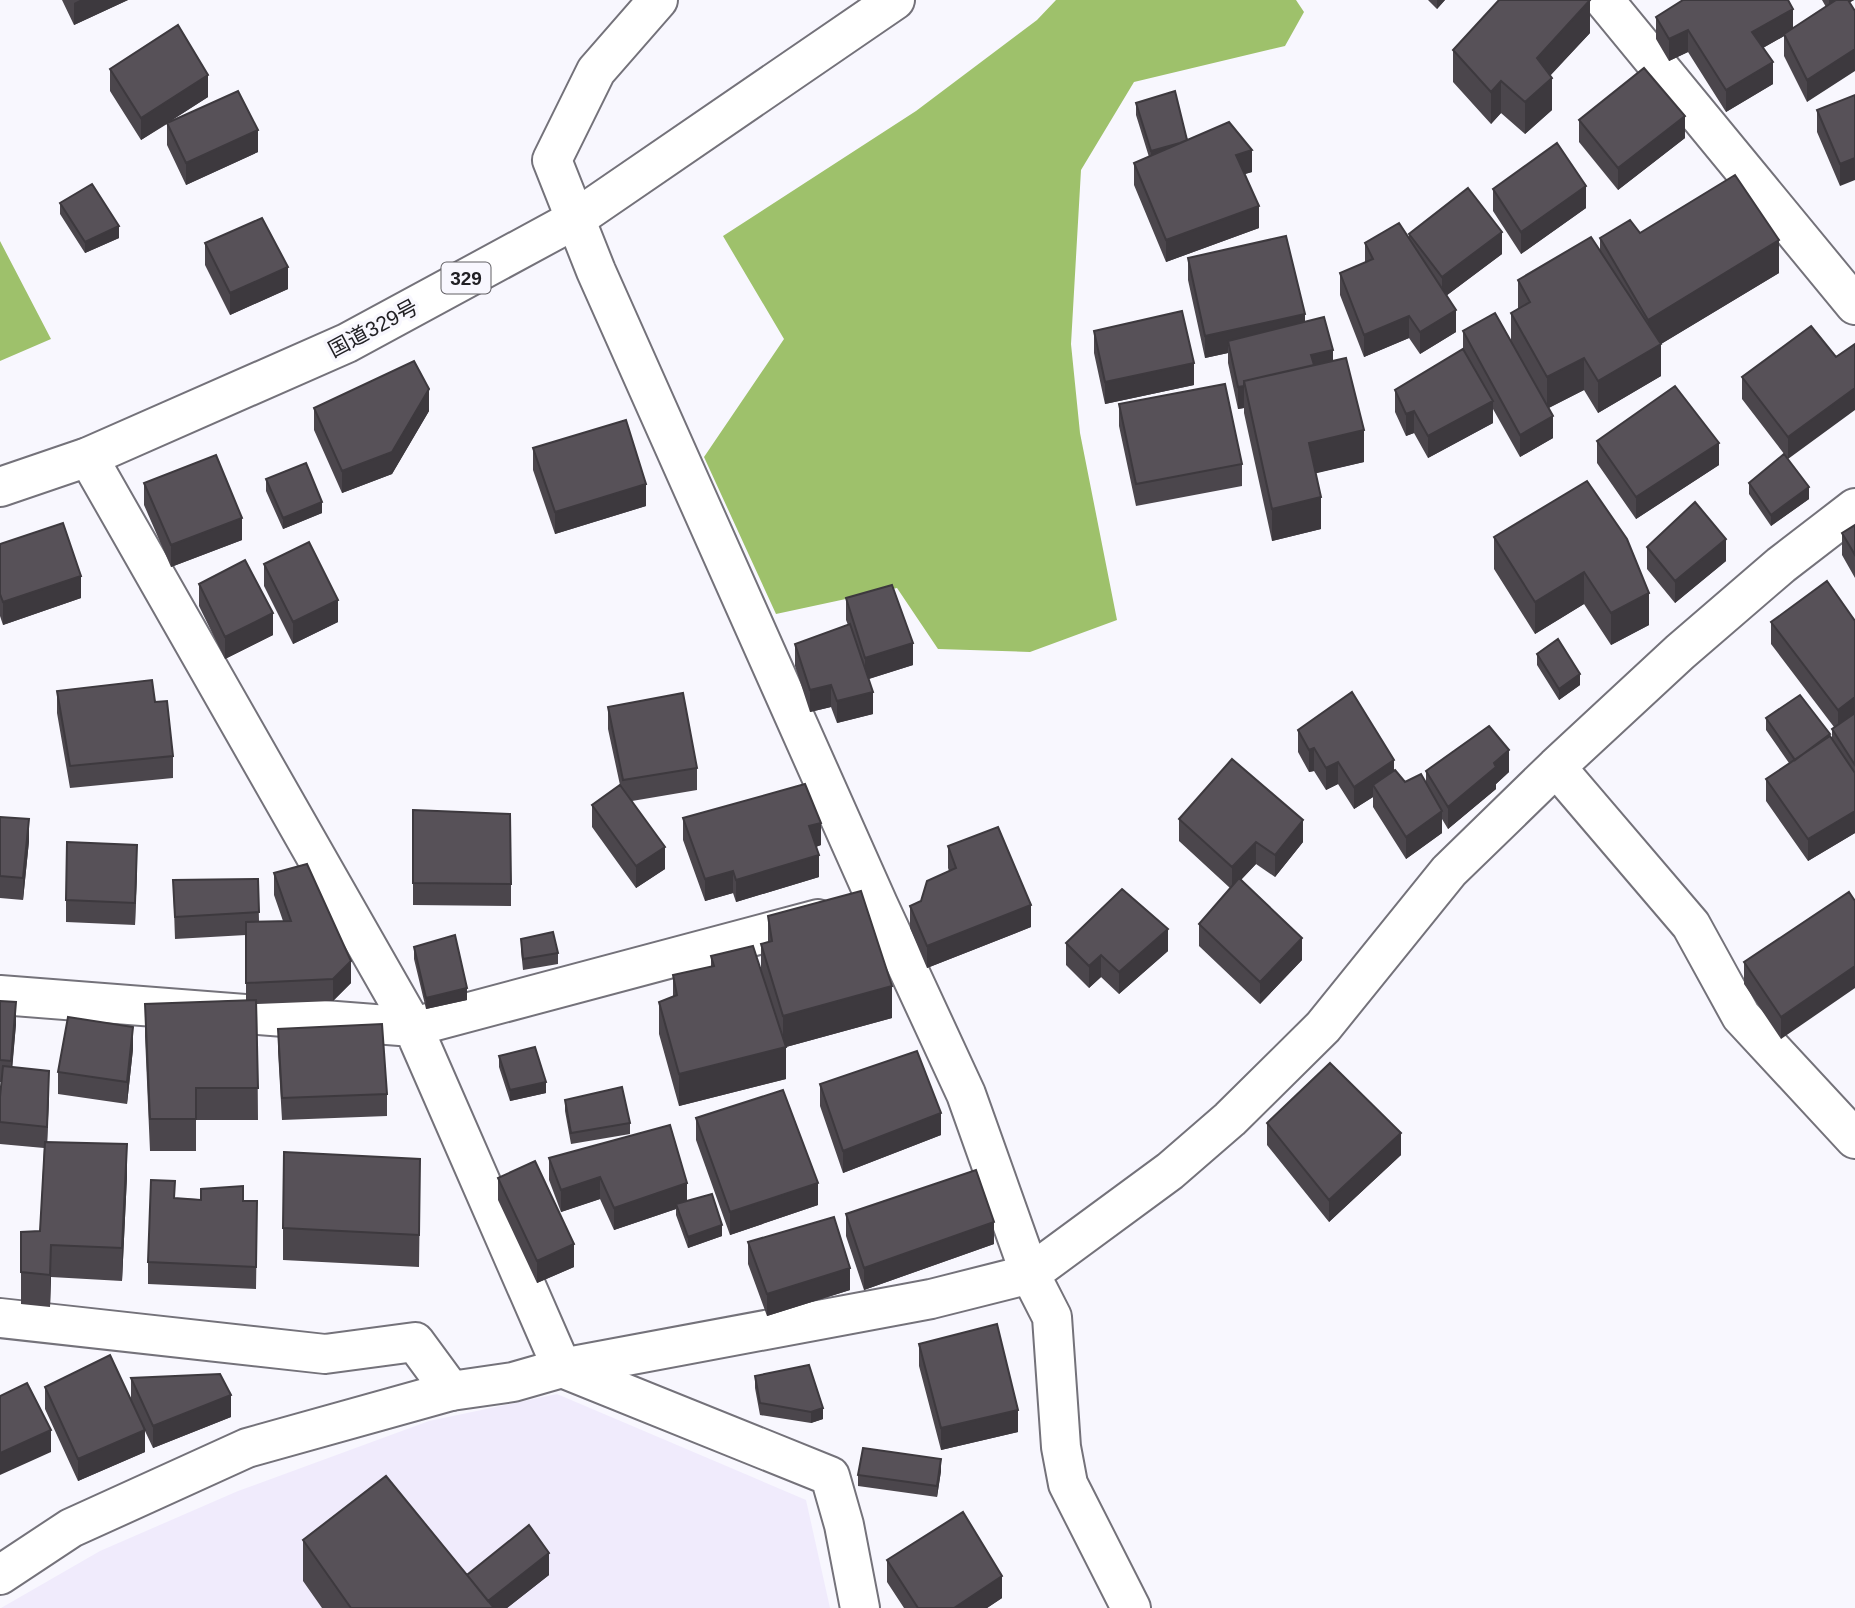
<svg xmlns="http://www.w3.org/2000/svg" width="1855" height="1608" viewBox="0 0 1855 1608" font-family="Helvetica,'Noto Sans JP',sans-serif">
	<rect width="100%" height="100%" fill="#f8f7fe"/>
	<path fill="#f0ebfc" d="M557,1394L806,1500L830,1608H1L100,1551L238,1491L429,1421Z"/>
	<path fill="#9ec16b" d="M1056,0H1296L1304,12L1285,46L1134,82L1081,170L1071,344L1080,433L1117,620L1030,652L938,649L897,588L776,614L704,457L784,339L723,236L916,111L1037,20Z
		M0,241L51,339L0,361Z"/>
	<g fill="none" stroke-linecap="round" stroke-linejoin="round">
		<g stroke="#74727a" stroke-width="42">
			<path id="street" d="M658,0L596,71L552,160L596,271L878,904L966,1094L1030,1274L1052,1317L1061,1447L1068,1484L1131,1608
				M1604,0L1855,305
				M88,457L413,1027L562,1368L830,1476L844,1525L860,1608
				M0,995L413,1027L818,919
				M0,1318L325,1354L415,1342L451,1391"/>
		</g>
		<g stroke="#74727a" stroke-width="42">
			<path id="secondary" d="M1556,767L1691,925L1741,1016L1855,1139
				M0,1575L71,1528L247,1448L451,1391L513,1382L562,1368L931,1299L1030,1274L1170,1171L1230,1119L1323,1027L1449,871L1556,767L1680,652L1781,565L1855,508"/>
		</g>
		<g stroke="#74727a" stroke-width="42">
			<path id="highway" d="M0,487L88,457L347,343L574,220L895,0"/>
		</g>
		<use href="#street" stroke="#fff" stroke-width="38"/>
		<use href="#secondary" stroke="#fff" stroke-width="38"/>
		<use href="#highway" stroke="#fff" stroke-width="38"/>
	</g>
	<path fill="#4b464c" d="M62,0H128L74,25Z
		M1428,0H1445L1437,9Z
		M1822,0H1854L1849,3L1807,102L1784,56V36L1763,48L1773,84L1726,112L1688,52L1669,61L1656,39V17L1793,28L1826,7Z
		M1590,33L1550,75L1552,110L1525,134L1501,113L1491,124L1453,82V50Z
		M110,69L208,97L169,122L258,152L186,185L167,145V124L141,140L110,91Z
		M1855,95L1840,186L1817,132V110Z
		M1136,103L1187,140L1252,172L1244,174L1259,228L1166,262L1134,185V163L1149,157L1136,115Z
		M1579,120L1685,138L1618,190L1579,142Z
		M1493,189L1586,208L1521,254L1493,211Z
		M60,203L119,238L85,253L60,214Z
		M1640,233L1779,273L1661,344V376L1598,413L1584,390L1548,408L1553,438L1520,457L1493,409V423L1428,458L1414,433L1406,436L1395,412V390L1463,349V331L1511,342V313L1518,309V280L1600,251V238Z
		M1409,234L1502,254L1447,295L1456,332L1420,354L1409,338L1364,357L1340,295V273L1365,263V243L1409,239Z
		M205,243L288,289L230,315L205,265Z
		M1188,258L1305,321L1333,361L1364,462L1315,473L1321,529L1272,541L1244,413V408L1238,409L1228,363V353L1205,358L1188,280Z
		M1811,326L1788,459L1742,399V377Z
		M1094,331L1194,385L1105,404L1094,353Z
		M1119,404L1242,464V486L1136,506L1119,426Z
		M314,408L429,411L392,474L342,493L314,430Z
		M1597,441L1719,465L1636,519L1597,463Z
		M533,448L646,506L555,534L533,470Z
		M266,479L322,513L283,529L266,491Z
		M1587,481L1649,625L1611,645L1584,604L1535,634L1494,569V537Z
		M144,483L242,540L171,567L144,505Z
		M1749,483L1809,499L1771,526L1749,494Z
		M1855,525V578L1842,555V533Z
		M0,544L81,598L3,625L0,616Z
		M1647,547L1726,561L1675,603L1647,569Z
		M264,564L338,622L293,644L264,586Z
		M199,584L273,635L225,659L199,606Z
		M846,598L913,665L869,679L873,714L837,723L831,707L810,712L795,666V644L848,625L846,620Z
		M1855,621V833L1808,861L1766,801V779L1789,763L1766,730V718L1830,736L1832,738V729L1834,727L1771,644V622Z
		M1537,654L1580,685L1559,700L1537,665Z
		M57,691L155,702L173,756V778L70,788L57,713Z
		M608,707L697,768V790L632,801L665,869L636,888L592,827V805L620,785L608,729Z
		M1298,730L1394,772L1405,782L1426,784V771L1509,772L1496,784V789L1448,829L1442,819V833L1406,859L1373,807V797L1354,809L1338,784L1326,790L1314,771L1309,772L1298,752Z
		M413,810L511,884V906L413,905Z
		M0,817L29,841L23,900L0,898Z
		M683,818L821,845L816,847L819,877L736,902L733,893L705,901L683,840Z
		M1179,819L1303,842L1275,877L1256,864L1241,880L1302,960L1260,1004L1199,946V924L1230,888L1179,841Z
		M948,846L1031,927L927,968L910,928V906L921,901L949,871L948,868Z
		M137,867L135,925L66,922V900Z
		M274,873L351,983L333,1001L257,1004L258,1120H196V1151H150L145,1036V1004L246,1000V935L175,939L173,880L258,879L259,921H283L274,895Z
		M1849,892L1781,1039L1744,984V962Z
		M768,916L892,1018L786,1047V1079L679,1106L659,1034V1002L673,997V975L711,967V956L761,971V944L768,942Z
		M521,939L558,953V964L523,970L521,950Z
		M1066,943L1168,951L1119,994L1101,977L1089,988L1066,965Z
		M414,947L467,1000L426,1009L414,959Z
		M0,1001L16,1024L12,1067L49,1093L47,1142L127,1176L122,1281L51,1277L50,1307L21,1304V1232L40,1231L44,1148L0,1144V1097L2,1082H0Z
		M278,1029L387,1094V1116L282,1120L278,1051Z
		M133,1049L127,1104L58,1094V1072Z
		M499,1056L546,1093L510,1101L499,1067Z
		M820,1084L941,1135L843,1173L820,1106Z
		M565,1100L630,1123V1134L571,1144L565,1111Z
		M696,1118L818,1205L730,1235L696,1140Z
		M1267,1123L1401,1155L1329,1222L1267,1145Z
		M549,1158L687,1201L722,1236L688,1248L676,1215V1209L614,1230L600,1199L561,1212L549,1180Z
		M498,1178L574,1267L537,1283L498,1200Z
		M420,1191L419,1267L283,1260V1228Z
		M175,1198L243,1201L257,1223L256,1289L148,1284V1262Z
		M846,1214L994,1244L864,1290L846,1236Z
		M748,1242L850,1290L767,1316L748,1264Z
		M919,1344L1018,1432L941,1450L919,1366Z
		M755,1376L823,1419L811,1423L760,1415L755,1388Z
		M131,1378L231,1417L153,1448L145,1431V1452L78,1481L45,1409V1387L131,1400Z
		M941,1471L937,1497L858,1486V1475Z
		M303,1540L467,1575H549L507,1608H322L303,1581Z
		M887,1560L1002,1598L987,1608H904L887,1582Z"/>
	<path fill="#3d393e" d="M80,0H128L74,25V3Z
		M1437,0H1445L1437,9Z
		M1590,0V33L1537,90V58Z
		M1829,0H1854L1829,13Z
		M1793,9V31L1752,54V32Z
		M1688,30V52L1669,61V39Z
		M1855,49V71L1807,102V80Z
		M1773,62V84L1726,112V90Z
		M208,75V97L141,140V118Z
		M1552,78V110L1525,134V102Z
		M1501,81V113L1491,124V92Z
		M1685,116V138L1618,190V168Z
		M258,130V152L186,185V163Z
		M1187,141L1151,162V151Z
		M1252,150V172L1236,177V155Z
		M1855,158V180L1840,186V164Z
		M1586,186V208L1521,254V232Z
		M1259,206V228L1166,262V240Z
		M119,226V238L85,253V242Z
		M1502,232V254L1442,299V277Z
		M1779,240V273L1661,344V376L1598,413V381L1648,352V320Z
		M288,267V289L230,315V293Z
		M1456,310V332L1420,354V332Z
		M1305,314V336L1228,341V353L1205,358V336Z
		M1409,316V338L1364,357V335Z
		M1333,350V372L1315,376L1311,355Z
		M1584,358V390L1547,409V377Z
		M1194,363V385L1105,404V382Z
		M1244,386V408L1238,409V387Z
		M1855,388V410L1788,459V437Z
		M429,389V411L392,474L342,493V471Z
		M1493,401V423L1428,458V436Z
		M1414,411V433L1406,436V414Z
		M1553,416V438L1520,457V435Z
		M1364,430V462L1309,475V443Z
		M1719,443V465L1636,519V497Z
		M646,484V506L555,534V512Z
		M1809,487V499L1771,526V515Z
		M1321,497V529L1272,541V509Z
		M322,502V513L283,529V518Z
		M242,518V540L171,567V545Z
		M1726,539V561L1675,603V581Z
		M1584,572V604L1535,634V602Z
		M81,576V598L3,625V602Z
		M1649,593V625L1611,645V613Z
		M338,600V622L293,644V622Z
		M273,613V635L225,659V637Z
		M913,643V665L865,680V658Z
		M1580,674V685L1559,700V689Z
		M831,685V707L810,712V690Z
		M873,692V714L837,723V701Z
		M1855,697V719L1838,732V710Z
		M1314,748V771L1309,772V750Z
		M1509,750V772L1496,784V789L1448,829V807L1494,763Z
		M1394,760V782L1373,785V797L1354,809V787Z
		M1338,762V784L1326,790V768Z
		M1442,811V833L1406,859V837Z
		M1855,811V833L1808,861V839Z
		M29,819V841L23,900V878Z
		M1303,820V842L1275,877V855Z
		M821,823V845L809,849V826Z
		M1256,842V864L1232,889V867Z
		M137,845V867L135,925V903Z
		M665,847V869L636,888V866Z
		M819,855V877L736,902V880Z
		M733,871V893L705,901V879Z
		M1031,905V927L927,968V946Z
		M1168,929V951L1119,994V972Z
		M1302,938V960L1260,1004V982Z
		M1101,955V977L1089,988V966Z
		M351,961V983L333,1001V979Z
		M1855,966V988L1781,1039V1017Z
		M892,986V1018L786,1047V1079L679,1106V1074L783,1048V1016Z
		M467,988V1000L426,1009V998Z
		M16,1002V1024L11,1083V1061Z
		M133,1027V1049L127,1104V1082Z
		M49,1071V1093L47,1149V1127Z
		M546,1082V1093L510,1101V1090Z
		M941,1113V1135L843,1173V1151Z
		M1401,1133V1155L1329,1222V1200Z
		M127,1144V1176L122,1281V1248Z
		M600,1177V1199L561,1212V1190Z
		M687,1183V1205L676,1204V1209L614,1230V1208Z
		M818,1183V1205L730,1235V1212Z
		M994,1222V1244L864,1290V1268Z
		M722,1225V1236L688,1248V1237Z
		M574,1244V1267L537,1283V1261Z
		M51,1245V1277L50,1307V1275Z
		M850,1268V1290L767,1316V1294Z
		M231,1395V1417L153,1448V1426Z
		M823,1408V1419L811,1423V1412Z
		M1018,1410V1432L941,1450V1428Z
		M51,1430V1452L0,1475V1453Z
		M145,1430V1452L78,1481V1459Z
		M941,1459V1471L937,1497V1486Z
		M549,1553V1575L507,1608H479Z
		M1002,1576V1598L987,1608H954Z"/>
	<path fill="#575158" stroke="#3d393e" stroke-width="2" d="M1499,0H1590L1537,58L1552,78L1525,102L1501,81L1491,92L1453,50Z
		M1683,0H1788L1793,9L1752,32L1773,62L1726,90L1688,30L1669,39L1656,17Z
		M1836,0H1848L1855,11V49L1807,80L1784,34Z
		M178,25L208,75L141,118L110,69Z
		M1644,68L1685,116L1618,168L1579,120Z
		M238,91L258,130L186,163L167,123Z
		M1175,91L1187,140L1180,143L1151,151L1136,103Z
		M1855,95V158L1840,164L1817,110Z
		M1229,122L1252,150L1236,155L1259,206L1166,240L1134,163Z
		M1557,143L1586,186L1521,232L1493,189Z
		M1735,175L1779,240L1648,320L1600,238L1630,220L1640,233Z
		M92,184L119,226L85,242L60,203Z
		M1468,188L1502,232L1442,277L1409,234Z
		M262,218L288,267L230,293L205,243Z
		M1399,223L1456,310L1420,332L1409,316L1364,335L1340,273L1373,259L1365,243Z
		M1286,236L1305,314L1205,336L1188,258Z
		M1591,237L1661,344L1598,381L1584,358L1547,377L1511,313L1530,302L1518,280Z
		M1182,311L1194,363L1105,382L1094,331Z
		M1495,313L1553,416L1520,435L1463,331Z
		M1324,317L1333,350L1311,355L1314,365L1244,381V386L1238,387L1228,341Z
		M1811,326L1836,357L1855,344V388L1788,437L1742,377Z
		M1463,349L1493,401L1428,436L1414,411L1406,414L1395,390Z
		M1346,358L1364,430L1309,443L1321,497L1272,509L1244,381Z
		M414,361L429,389L392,452L342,471L314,408Z
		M1225,384L1242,464L1136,484L1119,404Z
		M1675,386L1719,443L1636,497L1597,441Z
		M626,420L646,484L555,512L533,448Z
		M1784,454L1809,487L1771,515L1749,483Z
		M216,455L242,518L171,545L144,483Z
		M306,463L322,502L283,518L266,479Z
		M1587,481L1627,539L1649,593L1611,613L1584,572L1535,602L1494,537Z
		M1695,502L1726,539L1675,581L1647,547Z
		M63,523L81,576L3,602L0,594V544Z
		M1855,525V555L1842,533Z
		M309,542L338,600L293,622L264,564Z
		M245,560L273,613L225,637L199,584Z
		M1827,581L1855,621V697L1838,710L1771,622Z
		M892,585L913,643L865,658L846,598Z
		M850,624L873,692L837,701L831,685L810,690L795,644Z
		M1558,639L1580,674L1559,689L1537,654Z
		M152,680L155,702L167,701L173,756L70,766L57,691Z
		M1352,692L1394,760L1354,787L1338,762L1326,768L1314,748L1309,750L1298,730Z
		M683,693L697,768L623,780L608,707Z
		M1800,695L1830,734L1795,760L1766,718Z
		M1855,713V765L1832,729Z
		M1489,726L1509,750L1494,763L1496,767L1448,807L1426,771Z
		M1830,736L1855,773V811L1808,839L1766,779Z
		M1232,759L1303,820L1275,855L1256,842L1232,867L1179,819Z
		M1395,770L1405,782L1421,774L1442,811L1406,837L1373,785Z
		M805,784L821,823L809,826L819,855L736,880L733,871L705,879L683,818Z
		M620,785L665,847L636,866L592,805Z
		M413,810L510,814L511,884L413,883Z
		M0,817L29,819L23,878L0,876Z
		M998,827L1031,905L927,946L910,906L921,901L927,881L956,868L948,846Z
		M67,842L137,845L135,903L66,900Z
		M307,864L351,961L333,979L246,983V922L291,921L274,873Z
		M1239,878L1302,938L1260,982L1199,924Z
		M258,879L259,912L175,917L173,880Z
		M1122,889L1168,929L1119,972L1101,955L1089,966L1066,943Z
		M861,891L892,986L783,1016L761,944L772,941L768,916Z
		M1849,892L1855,901V966L1781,1017L1744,962Z
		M553,932L558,953L523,959L521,939Z
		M455,935L467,988L426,998L414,947Z
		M753,946L786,1047L679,1074L659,1002L677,995L673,975L714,966L711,956Z
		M256,1000L258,1088H196V1119H150L145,1004Z
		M0,1001L16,1002L11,1061L0,1060Z
		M68,1017L133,1027L127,1082L58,1072Z
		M382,1024L387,1094L282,1098L278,1029Z
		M535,1047L546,1082L510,1090L499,1056Z
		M917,1051L941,1113L843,1151L820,1084Z
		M1330,1063L1401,1133L1329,1200L1267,1123Z
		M3,1066L49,1071L47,1127L0,1122V1097Z
		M622,1087L630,1123L571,1133L565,1100Z
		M783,1090L818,1183L730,1212L696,1118Z
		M670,1125L687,1183L614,1208L600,1177L561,1190L549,1158Z
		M45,1142L127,1144L122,1248L51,1245L50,1275L21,1272V1232L40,1231Z
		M284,1152L420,1159L419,1235L283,1228Z
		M535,1161L574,1244L537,1261L498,1178Z
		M976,1170L994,1222L864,1268L846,1214Z
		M151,1180L175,1181L174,1198L201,1200V1189L243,1186V1201H257L256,1267L148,1262Z
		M712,1194L722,1225L688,1237L676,1204Z
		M834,1217L850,1268L767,1294L748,1242Z
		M997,1324L1018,1410L941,1428L919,1344Z
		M110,1355L145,1430L78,1459L45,1387Z
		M809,1365L823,1408L811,1412L760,1403L755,1376Z
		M220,1374L231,1395L153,1426L131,1378Z
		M27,1383L51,1430L0,1453V1396Z
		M863,1448L941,1459L937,1486L858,1475Z
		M386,1476L494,1608H351L303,1540Z
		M963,1512L1002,1576L954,1608H918L887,1560Z
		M529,1525L549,1553L488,1601L467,1575Z"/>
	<g text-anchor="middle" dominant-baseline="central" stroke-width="7" stroke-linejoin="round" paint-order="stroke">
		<rect fill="#f8f7fe" stroke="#626065" stroke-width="2" x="441.5" y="262.5" width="49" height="31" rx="5"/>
		<g font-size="19" font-weight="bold" fill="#212024">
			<text x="466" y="278">329</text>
		</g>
		<g font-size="21" fill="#212024" stroke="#f8f7fe">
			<text transform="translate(373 328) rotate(-28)">国道329号</text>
		</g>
	</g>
</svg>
